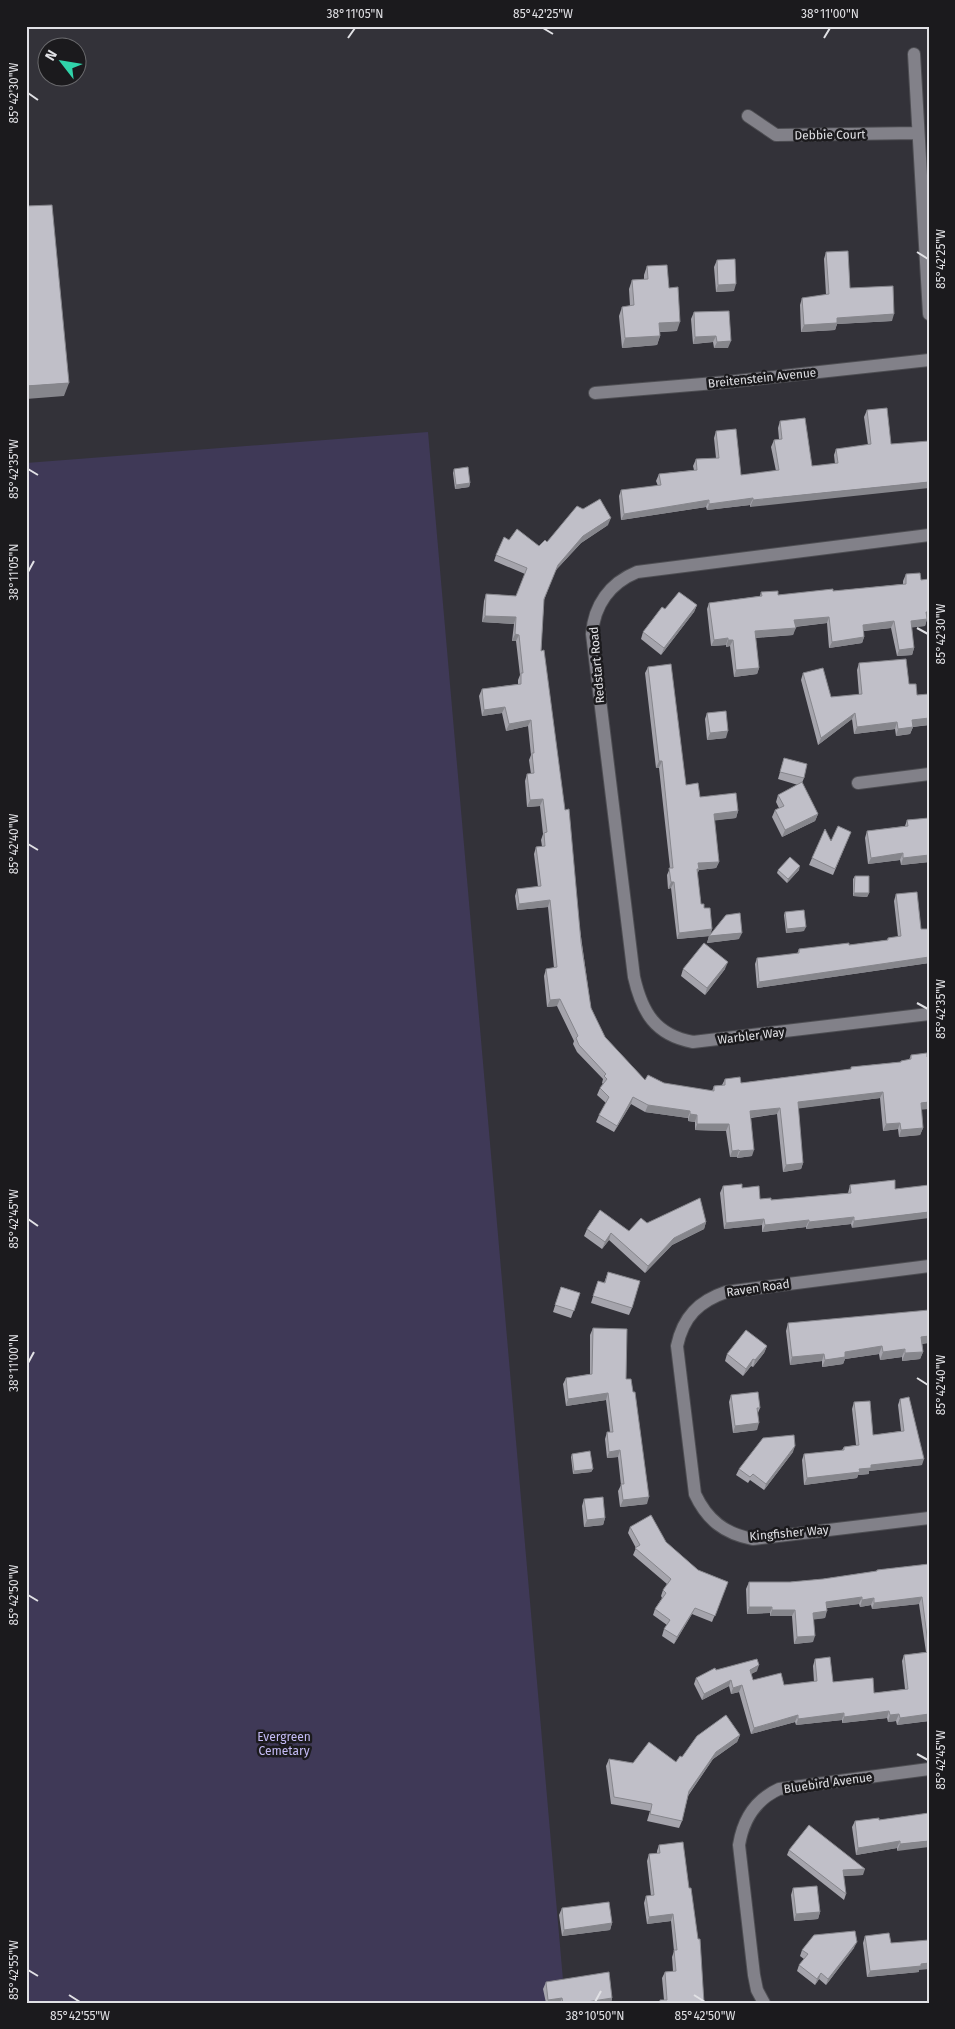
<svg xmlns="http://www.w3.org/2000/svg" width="955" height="2029" viewBox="0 0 955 2029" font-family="'Fira Sans',sans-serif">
	<rect width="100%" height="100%" fill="#333239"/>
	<path fill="#3f3957" d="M428,432L565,2003H26V463Z"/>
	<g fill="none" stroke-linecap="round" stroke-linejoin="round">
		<g stroke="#4e4e53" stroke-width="14">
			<path id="street" d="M914,54L929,314
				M748,116L776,135L918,133
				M595,393L727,382L929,360
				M929,535L637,572C610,583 594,605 592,634L634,977C642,1012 655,1035 693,1042L929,1014
				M858,783L929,774
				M929,1266L726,1292C699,1301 683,1317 677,1346L695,1494C707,1520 725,1534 753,1539L929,1518
				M764,2003L757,1990L754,1975L739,1845C743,1820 755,1800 779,1789L929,1769"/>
		</g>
		<use href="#street" stroke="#828189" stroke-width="12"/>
	</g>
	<path fill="#a5a4ac" d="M826,252L850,288L892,321L837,324L835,330L801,332L800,305L802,298L826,295L824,259Z
		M717,260L734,291L716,292L714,267Z
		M647,266L669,288L677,331L660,332V336L657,345L622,348L619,316L622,307L630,306L629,289L632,280L644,279V275Z
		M694,312L728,348H714L713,342L693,344L691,319Z
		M867,410L891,444L750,507V505L707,510L706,507L621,520L619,496L621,490L658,486L656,481L659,474L694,470L693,466L696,459L716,458L714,438L716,431L741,475L776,471L771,447L774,440L779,439L778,428L780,421L812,466L835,464L834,455L836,449L868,445L864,417Z
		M454,469L470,483L469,487L455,489L453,473Z
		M608,525L581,543L555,571L544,600L541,651L591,1008L605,1037L645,1080L712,1091L714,1086L722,1085L725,1079L741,1083L851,1069V1067L900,1062L901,1061L909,1060L911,1055L921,1110L923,1128L920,1135L899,1137L898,1129L883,1131L880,1098L798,1108L803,1163L801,1169L783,1172L777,1114L751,1118L752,1156L737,1158V1157H730L726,1131L695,1130V1122L688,1121V1118L645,1112L631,1104L614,1132L596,1122L599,1115L606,1103L597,1095L600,1088L603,1084L602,1083L603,1079L577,1052L573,1044L574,1041L557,1006L547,1007L544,976L546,969L554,968L548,907L517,910L515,896L517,889L538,887L534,854L536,847L542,846L541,840L543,834L540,806L527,807L525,781L527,774H531L529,760L531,755L528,726L506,731L502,713L482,716L479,696L482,689L518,684V680L520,675L516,641H512L514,624L482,622L484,601L486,594L516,596L525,574L494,561L496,555L509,540L539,546L547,542Z
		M906,574L921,580L929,618L927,619L925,626L911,627L914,648L912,655L897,656L891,628L864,631V637L862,643L829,648L827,623L795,627L793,635L755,638L759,668L757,674L734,677L730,646L726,647V645L711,646L707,609L709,603L760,596L761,592L778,595L833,591L903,584V581Z
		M697,605L694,612L661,655L641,639L643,632L665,609Z
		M859,663L909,684L917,695L929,694V725L913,727L910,734L896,736L895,729L854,734L852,719L818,745L801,680L803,673L831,697L859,695L857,670Z
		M648,667L686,785L700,797L738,811L736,818L714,820L719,862L716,868L699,870L697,874L701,904L704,908L712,929L710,935L739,939L707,943L709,936L677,939L671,888L668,889L667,875L670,868L659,768H656L645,673Z
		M707,713L726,738L707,740L705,719Z
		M784,758L804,778L802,783L818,814L815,821L782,837L772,817L775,810L779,808L776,802L778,795L798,785L778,779Z
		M929,818V862L901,865L900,860L868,864L865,838L867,831L905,826L907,820Z
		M851,832L833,875L809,865L812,858L831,841Z
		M778,870H799L787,883L777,873Z
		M855,876L869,893L867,897L853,896V879Z
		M896,894L921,929H929V963L757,988L755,964L757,958L797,954L799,949L849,945L887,940L888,938L898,937L894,901Z
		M785,912L804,931L786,933L784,915Z
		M683,969H725L705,995L681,976Z
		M895,1180L852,1228L851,1224L806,1229V1227L762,1232V1225L724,1229L720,1193L723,1186L742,1188L760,1199L771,1200L848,1193L850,1185Z
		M706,1222L704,1229L672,1245L645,1273L609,1240L602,1249L584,1236L587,1229L629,1231L647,1223Z
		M608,1272L632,1308L629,1315L591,1303L598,1281L604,1283Z
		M561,1287L580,1293L571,1318L553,1312Z
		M788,1323L922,1344L923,1352L920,1359L902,1361V1357L880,1360L879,1354L845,1359L843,1364L822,1367V1361L790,1365L786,1331Z
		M593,1328L626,1379L633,1392L647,1504L620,1507L618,1491L621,1485L618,1457L607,1458L605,1439L607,1432H610L606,1400L566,1406L563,1384L566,1378L590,1374V1335Z
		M767,1346L764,1353L753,1367L751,1366L743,1376L725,1361L727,1354Z
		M731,1395L760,1408L758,1413L757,1430L733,1433L729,1402Z
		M900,1399L922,1465L869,1471V1474L858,1475L857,1478L804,1485L802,1460L804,1454L842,1450L844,1447L856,1445L852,1409L854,1402L873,1435L901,1431L898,1405Z
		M793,1452L764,1490L750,1480L748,1483L736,1475L739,1469Z
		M572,1454L593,1469L591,1472L573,1474L571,1457Z
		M584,1499L605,1518L603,1525L584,1527L582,1506Z
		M630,1527L666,1542L698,1570L728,1582L712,1622L692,1614L674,1644L662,1636L664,1629L667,1625L653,1615L655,1609L662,1598L661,1596L663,1590L667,1584L633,1555L636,1548L628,1533Z
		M929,1564V1721L897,1725L896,1721L888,1722L887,1718L842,1723V1720L796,1725L795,1722L751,1734L739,1692L731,1694L729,1686L702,1700L694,1684L696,1678L716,1670L757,1671L751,1674L753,1680L784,1685L814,1682L813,1666L815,1659L833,1682L874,1693L905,1689L902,1661L904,1655L926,1652L919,1604L872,1609L871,1605L860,1607L859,1604L827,1608L825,1618L814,1619L813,1642L794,1644L792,1616H770V1613L747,1614L746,1589L749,1582H790L823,1579L876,1571L877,1570Z
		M740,1735L737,1742L713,1759L688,1796L682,1821L679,1828L647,1821L650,1811L611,1804L606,1766L609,1759L633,1763L676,1762L682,1757Z
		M929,1813L897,1851V1848L856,1855L852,1827L855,1821L879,1820Z
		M659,1845L689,1888L704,2003H659L660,2000H664L662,1978L665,1972L673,1971L672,1957L674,1951L671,1921L647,1924L644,1903L646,1896H651L647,1861L649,1854L657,1853V1851Z
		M789,1850L863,1875L843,1876L846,1894L844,1900L787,1855Z
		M793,1888L820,1912L818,1919L794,1921L791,1895Z
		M562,1908L612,1923L610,1930L562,1936L559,1915Z
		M865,1936L891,1943L919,1970V1972L867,1977L863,1943Z
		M854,1948L826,1985L819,1979L815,1985L797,1971L799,1965L804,1959L800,1956L802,1950Z
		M546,1982L612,1998L611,2003H546L543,1989Z"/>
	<path fill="#86868c" d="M736,284L734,291L716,292L718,285Z
		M894,314L892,321L837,324L835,330L801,332L804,325L837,318Z
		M680,322L677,331L656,332L659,323Z
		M660,336L657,345L622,348L625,338Z
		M716,336L713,342L693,344L695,337Z
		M731,341L728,348H714L717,342Z
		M69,383L64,396L26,399V386Z
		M929,482V488L750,507L753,500Z
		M470,483L469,487L455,489L456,485Z
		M753,498L750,505L707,510L709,504Z
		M709,500L706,507L621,520L624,514Z
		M611,518L608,525L581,543L555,571L558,565L583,536Z
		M697,605L694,612L661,655L664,648Z
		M926,612H929V618L924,619Z
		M485,616L516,617L514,624L482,622Z
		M829,617L827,623L792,627L794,620Z
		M927,619L925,626L908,628L911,621Z
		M894,621L891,628L861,631L863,625Z
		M796,628L793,635L752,638L755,631Z
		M515,634L519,635L516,641H512Z
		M864,637L862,643L829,648L832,642Z
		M728,638L726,645L711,646L714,640Z
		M728,640H733L730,646L726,647Z
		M914,648L912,655L897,656L899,650Z
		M759,668L757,674L734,677L736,670Z
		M505,707L502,713L482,716L484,710Z
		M855,713L852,719L818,745L821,738Z
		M929,718V725L910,727L912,720Z
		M531,720L528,726L506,731L509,724Z
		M897,722L895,729L854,734L857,727Z
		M913,727L910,734L896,736L898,729Z
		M728,731L726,738L707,740L710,733Z
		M659,761H662L659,768H656Z
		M543,799L540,806L527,807L530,800Z
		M738,811L736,818L711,821L714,814Z
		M818,814L815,821L782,837L785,830Z
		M903,853L900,860L868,864L871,858Z
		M929,855V862L901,865L903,858Z
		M719,862L716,868L699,870L696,876H694L698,863Z
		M800,866L799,870L787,883L788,879Z
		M671,882H674L671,888L668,889Z
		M854,893H869L867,897L853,896Z
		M550,900L548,907L517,910L519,904Z
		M806,927L804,931L786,933L787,929Z
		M712,929L710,936L677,939L679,933Z
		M742,933L739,939L707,943L709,936Z
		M929,957V963L757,988L759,982Z
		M728,962L725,969L705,995L707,988Z
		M560,999L557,1006L547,1007L550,1000Z
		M883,1092L880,1098L795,1109L798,1102Z
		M633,1097L631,1104L614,1132L617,1126Z
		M929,1102V1109L918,1110L921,1103Z
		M648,1105L690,1111L688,1118L645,1112Z
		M780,1108L777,1114L747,1118L750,1111Z
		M690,1114L697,1115L695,1122L688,1121Z
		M900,1123L898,1129L883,1131L886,1124Z
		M697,1124H729L726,1131L695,1130Z
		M923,1128L920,1135L899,1137L901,1130Z
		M739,1150L737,1157H730L732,1151Z
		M754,1150L752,1156L737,1158L740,1151Z
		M803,1163L801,1169L783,1172L786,1165Z
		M929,1212V1218L852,1228L854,1221Z
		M854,1217L851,1224L806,1229L809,1222Z
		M764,1219L762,1225L724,1229L726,1223Z
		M809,1220L806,1227L762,1232L765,1225Z
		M706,1222L704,1229L672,1245L645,1273L648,1266L674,1238Z
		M611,1233L609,1240L602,1249L605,1242Z
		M929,1336V1343L918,1345L921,1337Z
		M767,1346L764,1353L753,1367L755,1360Z
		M882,1346L879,1354L845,1359L843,1364L822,1367L825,1360L845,1352Z
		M905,1349L902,1357L880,1360L883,1352Z
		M923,1352L920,1359L902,1361L905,1353Z
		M824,1354L822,1361L790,1365L792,1357Z
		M753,1359L751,1366L743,1376L746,1369Z
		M608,1393L606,1400L566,1406L568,1399Z
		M759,1423L757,1430L733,1433L735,1426Z
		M795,1446L793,1452L764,1490L766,1484Z
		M620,1450L618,1457L607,1458L609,1452Z
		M924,1459L922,1465L869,1471V1474L858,1475L857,1478L804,1485L807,1478L859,1469L871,1465Z
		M593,1469L591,1472L573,1474L574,1471Z
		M649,1497L647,1504L620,1507L623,1500Z
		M605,1518L603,1525L584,1527L587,1520Z
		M862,1597L859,1604L824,1608L826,1602Z
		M922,1597L919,1604L872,1609L874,1603Z
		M874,1598L871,1605L860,1607L862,1600Z
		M749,1607H772L770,1613L747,1614Z
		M695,1608L692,1614L674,1644L677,1637Z
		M772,1610H795L792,1616H770Z
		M827,1611L825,1618L811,1620L813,1613Z
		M815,1636L813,1642L794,1644L797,1637Z
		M759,1665L757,1671L747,1676L750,1670Z
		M731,1680L729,1686L702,1700L704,1694Z
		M742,1685L739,1692L731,1694L733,1688Z
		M889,1711L887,1718L842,1723L844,1717Z
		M844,1713L842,1720L796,1725L798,1719Z
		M899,1714L896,1721L888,1722L890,1715Z
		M929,1714V1721L897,1725L900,1718Z
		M798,1715L795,1722L751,1734L754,1728Z
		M740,1735L737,1742L713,1759L686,1798L689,1791L716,1752Z
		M900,1841L897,1848L856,1855L858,1848Z
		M929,1841V1847L897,1851L900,1844Z
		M865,1869L863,1875L841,1876L843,1870Z
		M820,1912L818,1919L794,1921L796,1914Z
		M673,1914L671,1921L647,1924L649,1917Z
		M612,1923L610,1930L562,1936L564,1930Z
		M857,1942L854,1948L826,1985L828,1979Z
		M929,1963V1969L919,1970V1972L867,1977L870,1971Z
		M821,1973L819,1979L815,1985L817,1979Z
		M562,1998L560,2003H547L548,2000Z
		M612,1998L611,2003H580Z"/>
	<path fill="#c0bfc8" stroke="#86868c" d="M52,205L69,383L26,386V206Z
		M848,251L850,288L893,286L894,314L837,318V323L804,325L802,298L829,294L826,252Z
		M735,259L736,284L718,285L717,260Z
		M667,265L669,288L678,287L680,322L659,323L660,336L625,338L622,307L634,305L632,280L648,279L647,266Z
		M729,311L731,341L717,342L716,336L695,337L694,312Z
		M887,408L891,444L929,441V482L753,500V498L709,504V500L624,514L621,490L661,485L659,474L697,470L696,459L719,458L716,431L736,429L741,475L779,470L774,440L782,439L780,421L805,418L812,466L838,463L836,449L871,444L867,410Z
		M468,467L470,483L456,485L454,469Z
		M600,499L611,518L583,536L558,565L544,599L541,651L544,650L565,810L569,809L581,942L591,1008L605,1037L645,1080L648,1075L664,1083L714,1091V1086L725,1085V1079L740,1077L741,1083L851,1069V1067L901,1062V1061L911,1059V1055L927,1053V1057L929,1056V1102L921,1103L923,1128L901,1130L900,1123L886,1124L883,1092L798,1102L803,1163L786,1165L780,1108L750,1111L754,1150L740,1151L739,1150L732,1151L729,1124H697V1115L690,1114V1111L648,1105L633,1097L617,1126L599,1115L609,1097L600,1088L607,1079L604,1076L606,1074L579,1045L576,1038L578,1036L560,999L550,1000L546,969L557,967L550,900L519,904L517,889L541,886L536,847L545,846L544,833L547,832L543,799L530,800L527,774L534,773L532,753H534L531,720L509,724L505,707L484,710L482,689L521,684V673H523L519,635L515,634L516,617L485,616L486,594L516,596L527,568L496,555L504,537L509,540L517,529L539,546L545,540L547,542L577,506L583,509Z
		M920,573L921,580L929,579V612H926L927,619L911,621L914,648L899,650L894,621L863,625L864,637L832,642L829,617L794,620L796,628L755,631L759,668L736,670L733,640H728V638L714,640L709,603L762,596L761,592L778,591V595L833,589V591L906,584V574Z
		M679,592L697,605L664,648L643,632L662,607L665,609Z
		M906,659L909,684H916L917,695L929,694V718L912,720L913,727L898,729L897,722L857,727L855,713L821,738L803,673L823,668L831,697L862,694L859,663Z
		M671,664L686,785L698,783L700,797L736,793L738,811L714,814L719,862L698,863L699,869H697L701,904H704V908H710L712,929L679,933L674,882H671L669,868H673L662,761H659L648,667Z
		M726,711L728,731L710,733L707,713Z
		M784,758L807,764L804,778L780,772Z
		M802,782L818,814L785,830L775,810L784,806L778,795Z
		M929,818V855L903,858V853L871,858L867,831L908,826L907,820Z
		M838,826L851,832L835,869L812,858L825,829L831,841Z
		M790,857L800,866L788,879L778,870Z
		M855,876H869V893H854Z
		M917,892L921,929H929V957L759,982L757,958L799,953V949L849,943V945L888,940V938L901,936L896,894Z
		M804,910L806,927L787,929L785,912Z
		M740,913L742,933L709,936L726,915Z
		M704,943L728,962L707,988L683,969Z
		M895,1180V1189L929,1185V1212L854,1221V1217L809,1222V1220L765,1225L764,1219L726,1223L723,1186L742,1184V1188L759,1186L760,1199L771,1198V1200L851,1193L850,1185Z
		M700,1198L706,1222L674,1238L648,1266L611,1233L605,1242L587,1229L600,1210L629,1231L641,1218L647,1223Z
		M608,1272L640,1281L632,1308L593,1296L598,1281L605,1283Z
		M561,1287L580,1293L574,1311L555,1305Z
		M929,1310V1336L921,1337L923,1352L905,1353V1349L883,1352L882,1346L845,1352V1357L825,1360L824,1354L792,1357L788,1323Z
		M593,1328L627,1329L626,1379H631L633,1392H635L649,1497L623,1500L621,1484H624L620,1450L609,1452L607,1432H613L608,1393L568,1399L566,1378L592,1374Z
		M746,1330L767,1346L755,1360L753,1359L746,1369L727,1354Z
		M758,1392L760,1408H757L759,1423L735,1426L731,1395Z
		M909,1397L924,1459L871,1465V1468L859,1469L860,1472L807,1478L804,1454L844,1450V1447L859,1445L854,1402L870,1401L873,1435L904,1431L900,1399Z
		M794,1435L795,1446L766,1484L753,1474L750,1477L739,1469L763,1438Z
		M590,1451L593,1469L574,1471L572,1454Z
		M603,1497L605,1518L587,1520L584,1499Z
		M651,1515L666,1542L698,1570L728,1582L715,1616L695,1608L677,1637L664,1629L670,1620L655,1609L666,1593L663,1590L671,1579L635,1548L640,1545L630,1527Z
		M929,1564V1652L922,1597L874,1603V1598L862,1600V1597L826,1602L827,1611L813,1613L815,1636L797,1637L795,1610H772V1607H749V1582H790L823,1579L877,1571V1570Z
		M929,1652V1714L900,1718L899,1714L890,1715L889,1711L844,1717V1713L798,1719V1715L754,1728L742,1685L733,1688L731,1680L704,1694L696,1678L715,1668L716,1670L757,1659L759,1665L750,1670L753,1680L781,1673L784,1685L817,1681L815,1659L830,1657L833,1682L873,1678L874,1693L908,1689L904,1655Z
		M726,1715L740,1735L716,1752L689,1791L682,1821L650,1814L652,1804L614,1797L609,1759L633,1763L649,1742L676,1762L680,1756L682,1757L697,1736Z
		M929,1813V1841L900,1844V1841L858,1848L855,1821L879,1818V1820Z
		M809,1825L865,1869L843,1870L846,1894L789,1850Z
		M683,1842L689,1888H691L698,1939H700L704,2003H660V2000H667L665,1972L676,1971L674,1950H677L673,1914L649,1917L646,1896L654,1895L649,1854L660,1853L659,1845Z
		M817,1886L820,1912L796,1914L793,1888Z
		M609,1902L612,1923L564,1930L562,1908Z
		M855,1931L857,1942L828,1979L821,1973L817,1979L799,1965L808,1954L802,1950L814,1935Z
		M889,1933L891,1943L929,1940V1963L921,1964V1966L870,1971L865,1936Z
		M609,1972L612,1998L580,2003H563L562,1998L548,2000L546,1982Z"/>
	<path fill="none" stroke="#e1e1e5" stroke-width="2" d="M543,28L553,34M348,38L355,28M824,38L830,28M28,93L38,100M917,252L928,259M28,469L38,475M28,572L34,561M917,628L928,634M28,844L38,850M917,1003L928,1009M28,1219L38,1226M28,1363L34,1352M917,1378L928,1385M28,1595L38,1601M917,1754L928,1760M28,1970L38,1976M69,1995L80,2002M694,1995L705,2002M595,2002L601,1991"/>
	<g text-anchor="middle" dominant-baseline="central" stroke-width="5" stroke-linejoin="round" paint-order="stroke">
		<g font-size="12" fill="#e1e1e5" stroke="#1b1a1d">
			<text transform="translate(830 135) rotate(-1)">Debbie Court</text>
			<text transform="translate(762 378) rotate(-6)">Breitenstein Avenue</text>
			<text transform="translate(597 665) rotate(-95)">Redstart Road</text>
			<text transform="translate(751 1036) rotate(-7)">Warbler Way</text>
			<text transform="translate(758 1288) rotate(-8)">Raven Road</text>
			<text transform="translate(789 1533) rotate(-5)">Kingfisher Way</text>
			<text transform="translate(828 1783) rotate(-8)">Bluebird Avenue</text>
		</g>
		<g font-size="12" fill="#c4bbf5" stroke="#1b1a1d">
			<text x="284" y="1737">Evergreen<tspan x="284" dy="14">Cemetary</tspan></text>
		</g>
	</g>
	<rect width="955" height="2029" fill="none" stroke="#1b1a1d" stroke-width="55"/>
	<g transform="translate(62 62) rotate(301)"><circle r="24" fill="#1b1a1d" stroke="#6a6a6d"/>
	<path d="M0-4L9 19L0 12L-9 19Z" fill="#30d4aa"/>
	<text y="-8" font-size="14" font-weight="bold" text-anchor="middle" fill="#e1e1e5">N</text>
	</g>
	<rect x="28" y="28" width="900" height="1974" fill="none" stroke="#e1e1e5" stroke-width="2"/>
	<g font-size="12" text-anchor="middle" fill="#e1e1e5">
		<text x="355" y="18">38°11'05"N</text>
		<text x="543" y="18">85°42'25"W</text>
		<text x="830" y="18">38°11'00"N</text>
		<text transform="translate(14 93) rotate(-90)" y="4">85°42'30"W</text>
		<text transform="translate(941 259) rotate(-90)" y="4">85°42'25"W</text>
		<text transform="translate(14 469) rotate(-90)" y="4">85°42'35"W</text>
		<text transform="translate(14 572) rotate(-90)" y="4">38°11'05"N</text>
		<text transform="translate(941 634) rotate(-90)" y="4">85°42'30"W</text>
		<text transform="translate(14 844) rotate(-90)" y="4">85°42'40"W</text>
		<text transform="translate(941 1009) rotate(-90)" y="4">85°42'35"W</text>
		<text transform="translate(14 1219) rotate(-90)" y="4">85°42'45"W</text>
		<text transform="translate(14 1363) rotate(-90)" y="4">38°11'00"N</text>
		<text transform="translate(941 1385) rotate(-90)" y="4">85°42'40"W</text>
		<text transform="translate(14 1595) rotate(-90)" y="4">85°42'50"W</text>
		<text transform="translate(941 1760) rotate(-90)" y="4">85°42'45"W</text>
		<text transform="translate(14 1970) rotate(-90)" y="4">85°42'55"W</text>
		<text x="80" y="2020">85°42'55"W</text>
		<text x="595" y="2020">38°10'50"N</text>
		<text x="705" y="2020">85°42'50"W</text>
	</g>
</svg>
